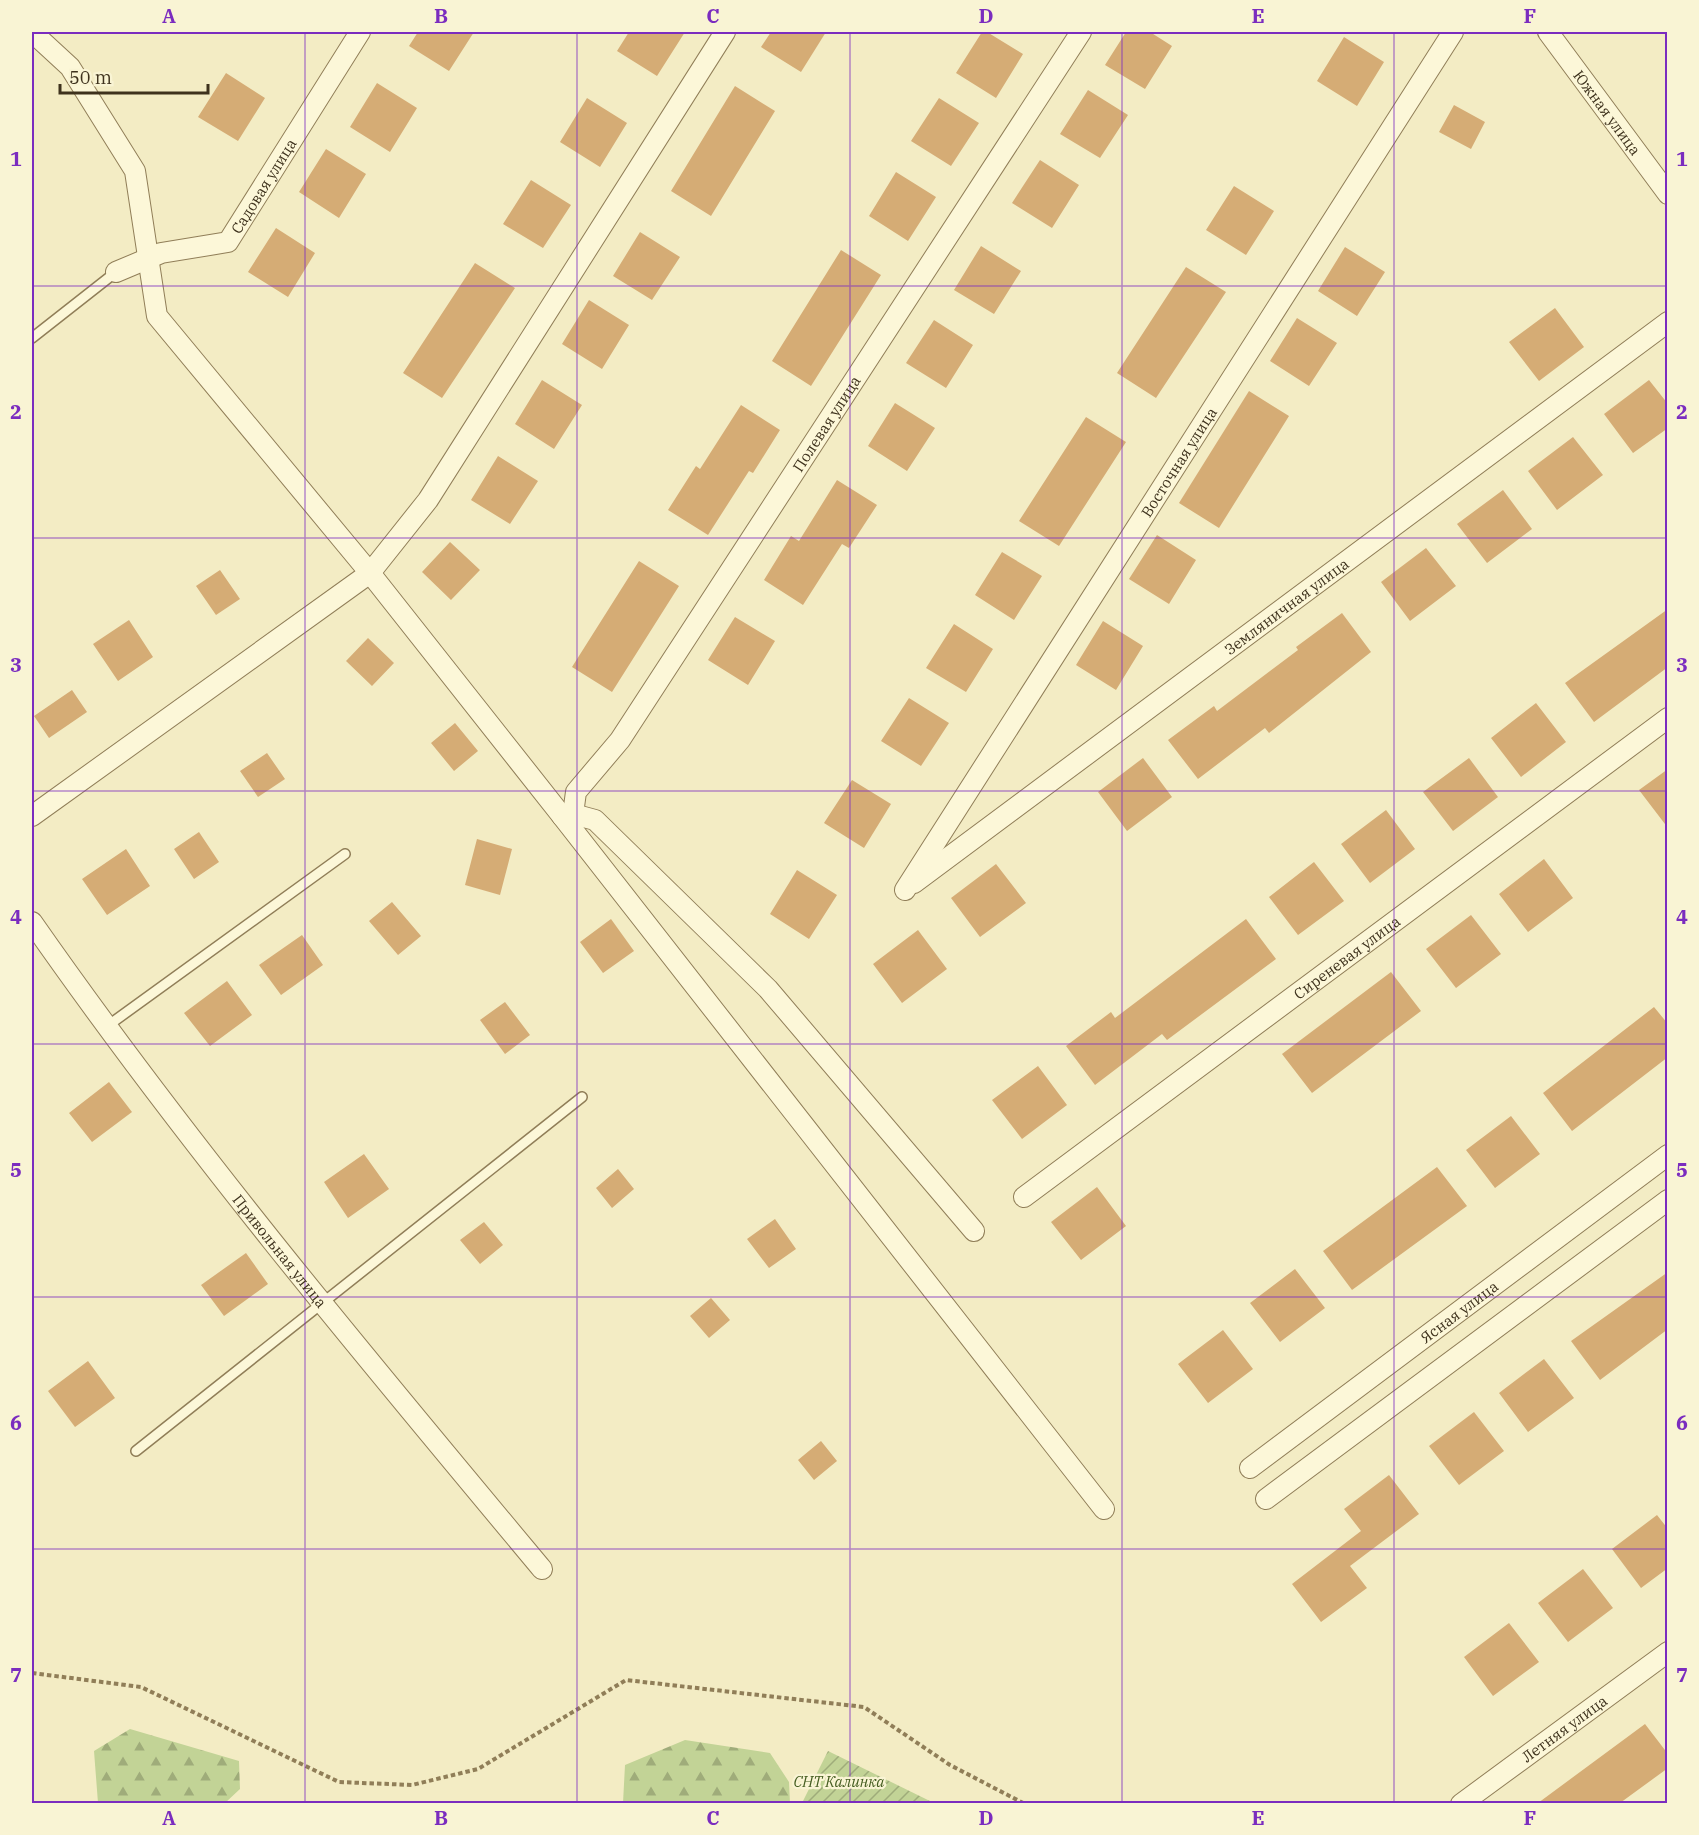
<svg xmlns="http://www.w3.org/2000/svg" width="1699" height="1835" viewBox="0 0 1699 1835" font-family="'IBM Plex Serif',serif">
	<defs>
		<pattern id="forest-firs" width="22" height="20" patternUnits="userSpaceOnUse" patternTransform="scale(1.5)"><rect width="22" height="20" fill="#c2d396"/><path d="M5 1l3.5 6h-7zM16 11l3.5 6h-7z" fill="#9fac7a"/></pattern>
		<pattern id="garden-furrows" width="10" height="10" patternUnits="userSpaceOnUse" patternTransform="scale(1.5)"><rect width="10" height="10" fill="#c2d396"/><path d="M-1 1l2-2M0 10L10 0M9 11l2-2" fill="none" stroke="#9fac7a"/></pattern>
	</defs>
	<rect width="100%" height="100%" fill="#f3ecc4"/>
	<path fill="url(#forest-firs)" d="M130,1729L239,1761L240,1789L225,1803H98L94,1751Z
		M685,1740L770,1753L789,1782L790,1803H623L625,1765Z"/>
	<path fill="url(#garden-furrows)" d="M828,1751L934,1803H802Z"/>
	<path fill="#d5ac75" d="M418,32H474L449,71L409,46Z
		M629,32H685L657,76L617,51Z
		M771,32H826L801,72L761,47Z
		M982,32H987L1023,54L996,98L956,73Z
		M1126,32H1150L1172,46L1145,89L1105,65Z
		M1344,37L1384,62L1357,106L1317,81Z
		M226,73L265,98L238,141L198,117Z
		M377,83L417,108L390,152L350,127Z
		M735,86L775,111L711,216L671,191Z
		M1088,90L1128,115L1100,158L1060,134Z
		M587,98L627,123L600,167L560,142Z
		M939,98L979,123L951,166L911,141Z
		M1454,105L1485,122L1471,149L1439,132Z
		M326,149L366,174L339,218L299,192Z
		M1040,160L1079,185L1052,228L1012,203Z
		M896,172L936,197L908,241L869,216Z
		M531,180L571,205L543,248L503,224Z
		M1234,186L1274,211L1246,255L1206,230Z
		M276,228L315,253L288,297L248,272Z
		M640,232L680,257L652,300L613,276Z
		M981,246L1021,271L994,314L954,290Z
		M1345,247L1385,272L1357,316L1318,291Z
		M841,250L881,275L811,386L772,361Z
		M475,263L515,288L442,398L403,373Z
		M1186,267L1226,292L1156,398L1117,373Z
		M589,300L629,325L602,369L562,344Z
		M1555,308L1584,347L1539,381L1509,342Z
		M1297,318L1337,343L1309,386L1270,361Z
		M934,320L973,345L946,388L906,363Z
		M542,380L582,405L554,449L515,424Z
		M1649,380L1668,404V428L1633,453L1604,414Z
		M1249,391L1289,416L1219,528L1179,503Z
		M895,403L935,428L907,471L868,446Z
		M741,405L780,430L753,473L749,471L708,535L668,510L696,466L700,469Z
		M1086,417L1126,442L1059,546L1019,521Z
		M1573,437L1603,475L1557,510L1528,471Z
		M498,456L538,481L510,524L471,500Z
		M837,480L877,505L849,548L842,544L803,605L764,580L791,536L799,541Z
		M1503,490L1532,529L1487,563L1457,524Z
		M1157,535L1196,560L1169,604L1129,579Z
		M450,542L480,570L451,600L422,572Z
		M1426,548L1456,586L1410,621L1381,582Z
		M1002,552L1042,576L1014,620L975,595Z
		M639,561L679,586L612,692L572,667Z
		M220,570L240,599L216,615L196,586Z
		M1668,609V667L1594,722L1565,683Z
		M1342,613L1371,652L1269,733L1265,728L1198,779L1168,740L1214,706L1217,711L1298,650L1296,647Z
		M735,617L775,641L748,685L708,660Z
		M129,620L153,657L118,681L93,644Z
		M1103,621L1143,646L1116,690L1076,665Z
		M954,624L993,649L966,692L926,668Z
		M368,638L394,663L372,686L346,661Z
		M72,690L87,712L49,738L34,716Z
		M909,698L949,723L921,766L881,741Z
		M1536,703L1566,742L1521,777L1491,738Z
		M455,723L478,751L454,771L431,743Z
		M267,753L285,779L258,797L240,771Z
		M1143,758L1172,797L1127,831L1098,792Z
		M1469,758L1498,797L1453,831L1423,792Z
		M1668,769V828L1639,790Z
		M852,780L891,804L864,848L824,823Z
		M1386,810L1415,849L1370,883L1341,844Z
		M199,832L219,862L194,879L174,849Z
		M477,839L512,849L500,895L465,885Z
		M126,849L150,886L107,915L82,879Z
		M1544,859L1573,898L1528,932L1499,894Z
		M1314,862L1344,901L1298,935L1269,897Z
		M996,864L1026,903L980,937L951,898Z
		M797,870L837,895L809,939L770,914Z
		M392,902L421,936L398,955L369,921Z
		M1471,915L1501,954L1456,988L1426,949Z
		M611,919L634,951L603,973L580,942Z
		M1246,919L1276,959L1167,1040L1162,1034L1095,1085L1066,1046L1111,1012L1115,1018Z
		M918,930L947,969L902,1003L873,964Z
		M302,935L323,965L281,995L259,965Z
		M1391,972L1421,1011L1312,1093L1282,1054Z
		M227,981L252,1015L210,1046L184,1013Z
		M505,1002L530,1035L505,1054L480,1020Z
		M1654,1007L1668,1024V1057L1572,1131L1543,1093Z
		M1038,1066L1067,1105L1022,1139L992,1100Z
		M109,1082L132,1112L92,1142L69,1113Z
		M1511,1116L1540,1154L1495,1188L1466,1150Z
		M364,1154L389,1189L348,1218L324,1182Z
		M1437,1167L1467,1206L1352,1290L1323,1251Z
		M618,1169L634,1189L612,1208L596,1188Z
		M1097,1187L1126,1226L1081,1260L1051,1222Z
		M775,1219L796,1249L769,1268L747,1239Z
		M484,1222L503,1245L480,1264L460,1240Z
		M246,1253L268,1284L224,1316L201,1285Z
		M1295,1269L1325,1308L1280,1342L1250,1303Z
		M1668,1272V1329L1600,1380L1571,1341Z
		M711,1298L730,1320L709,1338L690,1316Z
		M1223,1330L1253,1369L1208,1403L1178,1364Z
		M1544,1359L1574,1398L1528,1432L1499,1393Z
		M88,1361L115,1398L75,1427L48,1391Z
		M1474,1412L1504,1451L1459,1485L1429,1446Z
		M821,1441L837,1461L814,1480L798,1460Z
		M1389,1475L1419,1514L1350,1566L1367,1588L1321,1622L1292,1584L1361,1531L1344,1509Z
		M1657,1515L1668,1529V1568L1641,1588L1612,1549Z
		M1583,1569L1613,1608L1568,1642L1538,1603Z
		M1509,1623L1539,1662L1493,1696L1464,1657Z
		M1645,1724L1668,1754V1768L1620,1803H1538Z"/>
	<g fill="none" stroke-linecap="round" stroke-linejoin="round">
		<g stroke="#907e58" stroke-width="12">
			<path id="lane" d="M32,338L116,272
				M106,1027L345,854
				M136,1451L582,1097"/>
		</g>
		<g stroke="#907e58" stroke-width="22">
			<g id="street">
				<path d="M32,32L70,67L135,171L157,316L370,573L562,816L573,814L595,820L768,989L974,1231"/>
				<path id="s1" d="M1548,32L1668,194"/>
				<path id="s2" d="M116,272L161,253L228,242L360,32"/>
				<path id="s3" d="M573,814L576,792L620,740L1081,32"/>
				<path d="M32,816L370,573L428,500L725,32"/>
				<path d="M562,816L1104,1509"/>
				<path id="s4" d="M914,883L1668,322"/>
				<path id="s5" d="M905,890L1453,32"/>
				<path id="s6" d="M32,922C189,1147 366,1358 542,1569"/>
				<path id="s7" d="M1024,1197L1668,718"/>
				<path id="s8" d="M1250,1468L1668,1155"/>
				<path d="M1266,1499L1668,1200"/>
				<path id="s9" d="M1461,1804L1668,1652"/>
			</g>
		</g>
		<path stroke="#907e58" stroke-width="4" stroke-dasharray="4.5 3" stroke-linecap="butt" d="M32,1673L141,1687L339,1782L412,1785L478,1769L626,1680L864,1707L950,1765L1025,1804"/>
		<use href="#lane" stroke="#fcf7d8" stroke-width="9"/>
		<use href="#street" stroke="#fcf7d8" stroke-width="20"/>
	</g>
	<path fill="none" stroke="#7b2cbf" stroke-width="1.5" stroke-opacity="0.55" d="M305,32V1804M577,32V1804M850,32V1804M1122,32V1804M1394,32V1804M32,286H1668M32,538H1668M32,791H1668M32,1044H1668M32,1297H1668M32,1549H1668"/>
	<g text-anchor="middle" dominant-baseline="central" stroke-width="4.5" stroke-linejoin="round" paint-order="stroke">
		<g font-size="15" fill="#3e321d" stroke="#f9f4d4">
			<text stroke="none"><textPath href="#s1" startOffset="100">Южная улица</textPath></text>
			<text stroke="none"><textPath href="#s2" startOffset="183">Садовая улица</textPath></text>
			<text stroke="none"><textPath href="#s3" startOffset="468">Полевая улица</textPath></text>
			<text stroke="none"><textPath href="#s5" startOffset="508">Восточная улица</textPath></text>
			<text stroke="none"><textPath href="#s4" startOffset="464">Земляничная улица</textPath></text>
			<text stroke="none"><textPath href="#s7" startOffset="402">Сиреневая улица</textPath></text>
			<text stroke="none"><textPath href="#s6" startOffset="412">Привольная улица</textPath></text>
			<text stroke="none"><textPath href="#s8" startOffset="261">Ясная улица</textPath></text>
			<text stroke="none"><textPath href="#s9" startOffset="128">Летняя улица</textPath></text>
		</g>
		<g font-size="15" font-style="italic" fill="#455d21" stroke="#f9f4d4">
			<text x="839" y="1781">СНТ Калинка</text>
		</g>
	</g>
	<rect width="1699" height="1835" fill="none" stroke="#f9f4d4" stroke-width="66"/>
	<path d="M60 84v9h148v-9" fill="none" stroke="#3e321d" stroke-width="3"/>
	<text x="69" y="84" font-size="18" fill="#3e321d" stroke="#f9f4d4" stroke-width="4.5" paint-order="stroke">50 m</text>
	<rect x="33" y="33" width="1633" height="1769" fill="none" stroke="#7b2cbf" stroke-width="2"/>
	<g font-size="20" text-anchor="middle" font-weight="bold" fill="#7b2cbf">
		<text x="169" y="23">A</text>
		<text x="441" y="23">B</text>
		<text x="713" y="23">C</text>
		<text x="986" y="23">D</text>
		<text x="1258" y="23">E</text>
		<text x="1530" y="23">F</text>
		<text x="16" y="166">1</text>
		<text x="1682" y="166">1</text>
		<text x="16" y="419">2</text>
		<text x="1682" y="419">2</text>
		<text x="16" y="672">3</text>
		<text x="1682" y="672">3</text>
		<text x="16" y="924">4</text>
		<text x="1682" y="924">4</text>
		<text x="16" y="1177">5</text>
		<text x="1682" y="1177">5</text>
		<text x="16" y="1430">6</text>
		<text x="1682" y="1430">6</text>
		<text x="16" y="1682">7</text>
		<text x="1682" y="1682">7</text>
		<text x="169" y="1825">A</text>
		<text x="441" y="1825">B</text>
		<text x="713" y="1825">C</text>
		<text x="986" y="1825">D</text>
		<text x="1258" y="1825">E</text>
		<text x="1530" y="1825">F</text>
	</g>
</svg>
